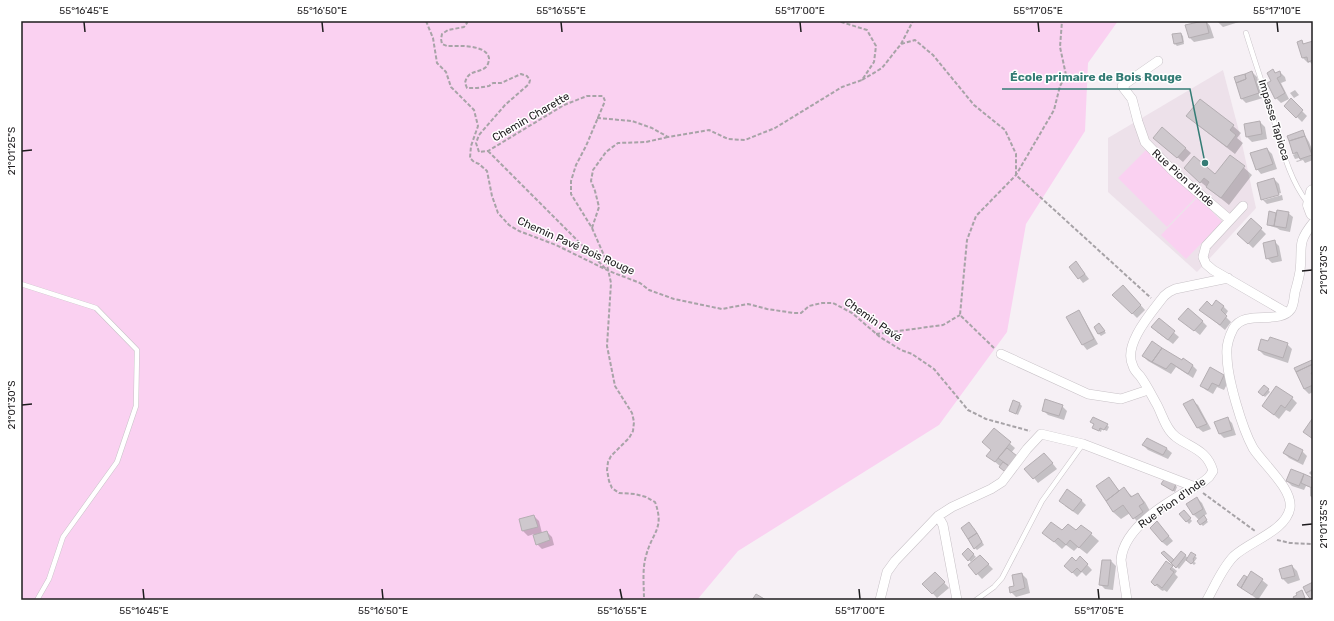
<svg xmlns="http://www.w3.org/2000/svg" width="1334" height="621" viewBox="0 0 1334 621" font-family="Rubik,sans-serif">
	<rect width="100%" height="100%" fill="#f6f0f5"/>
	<path fill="#ede1ea" d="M1223,70L1241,139L1256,208L1197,272L1108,192V138Z"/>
	<path fill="#fad1f1" d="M21,21H1118L1088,63L1085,131L1026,224L1007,332L939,425L738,551L697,600H21Z
		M1148,148L1197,196L1167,227L1118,178Z
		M1198,197L1222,222L1186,259L1161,235Z"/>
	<path fill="#0003" d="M1206,21L1210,26L1214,38L1194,42L1190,38Z
		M1217,21H1239V22L1223,27Z
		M1181,34L1183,36L1184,44L1177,46L1175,44Z
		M1302,41L1304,44L1313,42V65L1310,62L1308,63L1303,58L1298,43Z
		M1273,70L1276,74L1280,72L1285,77L1286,81L1281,83L1289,99L1281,103L1276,98Z
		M1252,72L1257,77L1263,98L1246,103L1241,98Z
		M1295,90L1299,95L1294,98L1290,93Z
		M1291,100L1307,116L1302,122L1285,105Z
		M1188,116L1233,126L1241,133L1237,138L1243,143L1235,154L1195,123Z
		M1260,122L1265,127L1267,139L1252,142L1247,137Z
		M1162,128L1191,153L1183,162L1159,142Z
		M1303,132L1309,142L1313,152V160L1305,163L1303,160L1297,162L1296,161L1300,160L1299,158L1295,159L1293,155L1295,154L1288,137Z
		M1267,149L1272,154L1277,169L1261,174L1257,169Z
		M1231,156L1252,175L1229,205L1192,175L1215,176Z
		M1274,179L1279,184L1281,193L1264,198V200L1282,195L1283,200L1267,204L1262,199Z
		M1288,213L1293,217L1290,232L1280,230L1277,228L1270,226L1268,224L1276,214L1277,215Z
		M1251,219L1266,234L1253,248L1238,234Z
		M1274,241L1279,246L1282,261L1272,263L1267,258Z
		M1076,262L1089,279L1083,283L1079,278Z
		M1128,291L1145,310L1137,318L1114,295Z
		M1223,306L1228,311L1225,316L1231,322L1225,330L1201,310L1213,307Z
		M1078,312L1083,317L1098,344L1087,350L1083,345Z
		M1159,320L1179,337L1173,344L1157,332Z
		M1202,321L1207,326L1200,335L1185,323Z
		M1101,327L1106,333L1101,336L1099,334Z
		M1287,344L1292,349L1288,363L1264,355L1259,350Z
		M1143,356L1182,361L1193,366L1197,370L1193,378L1176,367L1171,374L1148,361Z
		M1312,361L1313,392L1309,394L1304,389L1295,369Z
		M1224,375L1229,380L1224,390L1217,387L1213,394L1206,390L1201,385Z
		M1265,386L1270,392L1265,397L1260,392Z
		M1292,398L1297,403L1290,412L1286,410L1279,419L1263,406Z
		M1193,401L1198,405L1211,429L1203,432L1198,428L1185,404Z
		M1020,404L1022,406L1018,415L1010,411Z
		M1062,406L1067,411L1064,420L1048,415L1043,410Z
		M1227,418L1232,423L1236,435L1224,438L1219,433Z
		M1091,422L1107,425L1109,427L1107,431L1102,429L1101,432L1093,428L1095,425Z
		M994,430L1015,448L1011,453L1016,456L1007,472L988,456L992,450Z
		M1147,439L1167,449L1172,453L1168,459L1148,450L1143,445Z
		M1302,451L1307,456L1303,465L1289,458L1284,453Z
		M1049,459L1057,469L1038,483L1034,478Z
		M1313,469V477L1309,473Z
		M1292,470L1313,479V498L1310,496V487L1306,486L1304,490L1292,486L1287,481Z
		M1109,478L1120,492L1124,489L1133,497L1138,494L1145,502L1150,511L1141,526L1130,513L1121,519L1113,512L1097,486Z
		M1162,484L1175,485L1177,487L1175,492Z
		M1197,498L1202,503L1207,514L1203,516L1208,522L1203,526L1198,521L1199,520L1193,514Z
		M1081,500L1086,505L1078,515L1065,506Z
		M1181,514H1186L1192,521L1189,524Z
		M534,516L539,521L542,533L547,532L552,537L554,545L542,549L537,544L534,534L528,536L523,531L520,520Z
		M974,528L984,545L977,550L975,548Z
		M1162,528L1173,541L1167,546L1162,542Z
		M1062,531L1091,534L1099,541L1087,554L1078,547L1074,551L1066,545L1062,549L1044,533Z
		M968,549L976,557L971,562L963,554Z
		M1181,552L1188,558L1191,553L1197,558L1194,562L1196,563L1194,565L1187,559L1179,569L1163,553L1174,561Z
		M980,556L993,569L982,579L969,565Z
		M1080,557L1092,570L1086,576L1082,572L1077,577L1066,566L1076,562Z
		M1111,561L1116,566L1113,590L1105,589L1100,584Z
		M1292,566L1297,571L1300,580L1288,584L1283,579Z
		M1172,567L1177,571L1175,574L1178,577L1167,592L1164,590L1163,591L1161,590L1152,582Z
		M1252,572L1268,585L1258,600L1241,587L1244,576L1247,579Z
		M935,573L949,588L937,598L924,584Z
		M1022,574L1027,579L1030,593L1016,597L1011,592Z
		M1302,592L1306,600H1296L1295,598Z"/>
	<path fill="#cec8cd" stroke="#b4aeb2" d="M1203,21H1206L1209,33L1189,38L1185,25Z
		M1181,33L1183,42L1174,44L1172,34Z
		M1302,40L1303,44L1313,41V60L1308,62L1307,57L1302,58L1297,42Z
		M1273,69L1275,73L1280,71L1281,76L1277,78L1285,93L1275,99L1267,83L1271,81L1267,73Z
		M1252,71L1259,93L1241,99L1236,83L1246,79L1245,74Z
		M1245,74L1246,79L1236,83L1234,77Z
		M1291,98L1303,110L1296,118L1284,106Z
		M1200,99L1234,125L1230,130L1236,135L1227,147L1186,116Z
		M1260,121L1262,134L1246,137L1244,124Z
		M1162,127L1186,148L1177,158L1153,138Z
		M1303,130L1305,136L1289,141L1287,136Z
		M1305,136L1312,155L1300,159L1297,152L1293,154L1289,141Z
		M1267,148L1273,164L1256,170L1250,153Z
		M1230,155L1245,166L1221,198L1206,187L1209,182L1204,178L1200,183L1184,168L1194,156L1215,174Z
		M1274,178L1279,195L1261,200L1257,183Z
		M1277,210L1289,212L1286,228L1274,226Z
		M1269,211L1276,213L1274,226L1267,225Z
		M1251,218L1262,228L1248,244L1237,234Z
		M1275,240L1278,256L1266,259L1263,243Z
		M1076,261L1085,274L1078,279L1069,267Z
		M1123,285L1141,305L1132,314L1112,295Z
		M1216,300L1224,306L1221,310L1227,316L1220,325L1199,310L1207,301L1212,306Z
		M1188,308L1203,321L1194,331L1178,319Z
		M1079,310L1094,339L1082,345L1066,317Z
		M1159,318L1175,331L1168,340L1151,327Z
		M1099,323L1105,331L1098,334L1094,327Z
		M1270,337L1288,343L1283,358L1258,350L1261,339L1268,341Z
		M1152,341L1162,348L1152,362L1142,356Z
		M1162,348L1182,360L1183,358L1193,365L1188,374L1171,363L1166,369L1152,362Z
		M1312,360L1313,364L1296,372L1294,368Z
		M1313,364V372L1311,373L1313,376V385L1304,389L1296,372Z
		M1210,367L1224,375L1219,386L1212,383L1208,390L1200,386Z
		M1264,385L1269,389L1263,396L1258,392Z
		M1276,386L1293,397L1285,408L1281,405L1274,415L1262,406Z
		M1045,399L1063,405L1059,416L1042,411Z
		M1193,399L1207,424L1197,428L1183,404Z
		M1013,400L1020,403L1016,414L1009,411Z
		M1093,417L1108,424L1104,430L1100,428L1099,431L1092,428L1094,424L1090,422Z
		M1228,417L1232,430L1219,434L1214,422Z
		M1312,419L1313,420V439L1303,432Z
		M994,428L1011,442L995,462L986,456L991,450L982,442Z
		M1147,438L1167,448L1163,455L1142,445Z
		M1289,443L1303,450L1298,461L1283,453Z
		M1007,448L1017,456L1009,466L998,458Z
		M1044,453L1053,463L1033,479L1024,469Z
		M1003,462L1009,466L1004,471L999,467Z
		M1291,469L1304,474L1299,486L1286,481Z
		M1304,474L1313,478L1312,488L1301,483Z
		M1109,477L1119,491L1106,501L1096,486Z
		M1165,478L1176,484L1173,491L1161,484Z
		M1124,487L1131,497L1138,493L1144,503L1139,506L1143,512L1133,519L1123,505L1113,512L1106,501Z
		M1067,489L1082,500L1073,511L1059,501Z
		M1197,497L1203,509L1193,515L1186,504Z
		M1184,510L1191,518L1186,522L1179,514Z
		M534,515L538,527L522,531L519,519Z
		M1204,515L1207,520L1200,525L1197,521Z
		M1157,521L1169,536L1162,542L1150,528Z
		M969,522L977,533L968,539L961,528Z
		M1051,522L1062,530L1068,524L1076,530L1081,525L1092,533L1079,548L1070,540L1066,545L1058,538L1054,542L1042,533Z
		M547,531L550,540L536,545L533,535Z
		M977,533L982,542L974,549L968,539Z
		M968,548L974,554L968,561L962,554Z
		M1164,551L1174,560L1171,563L1161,553Z
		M1181,551L1186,555L1176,568L1171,563Z
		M1191,552L1196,555L1193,559L1194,561L1191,564L1186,560Z
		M980,555L989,564L976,575L968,565Z
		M1080,556L1088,564L1081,572L1077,568L1072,573L1064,566L1072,557L1076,561Z
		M1102,560H1111L1108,586L1099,585Z
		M1166,561L1173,566L1170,569L1174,572L1162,588L1157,584L1155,586L1151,582Z
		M1292,565L1295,576L1282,579L1279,569Z
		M1251,571L1263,579L1252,595L1241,588Z
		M935,572L945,582L932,594L922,584Z
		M1022,573L1025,588L1010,593L1009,587L1014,586L1012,575Z
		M1244,575L1247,577L1241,588L1237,585Z
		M1313,582V589L1306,593L1303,587Z
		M1302,590L1305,598L1295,600L1293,597L1297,595L1296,593Z
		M1312,590L1313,600H1311L1306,593Z
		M756,594L766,600H752Z"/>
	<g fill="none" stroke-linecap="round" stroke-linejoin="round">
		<g stroke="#c8c2c7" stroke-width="5.5">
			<path id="lane" d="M1246,33C1254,59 1263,85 1271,111C1281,142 1287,176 1307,202
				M21,284L96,308L137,350L136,406L117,462L63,537L49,579L37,600
				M976,600L994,587L1002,578L1042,501L1083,444"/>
		</g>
		<g stroke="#c8c2c7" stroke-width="10">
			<path id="street" d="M1158,61L1122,86L1132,99L1138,122L1145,142L1173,171L1230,220
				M1243,206L1206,246L1203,257L1206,264L1213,270L1287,313
				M1001,354L1088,394L1121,399L1148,390
				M938,516L943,525L957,600
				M880,600L887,572L895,561L938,516L952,507L991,489L1002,482L1027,449L1041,434L1083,444L1195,487
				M1127,600L1121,560C1124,524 1175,498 1203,482L1209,477L1213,471C1207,450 1191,448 1176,437C1165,429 1162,413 1156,403C1151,394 1146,384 1140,376C1137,373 1134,370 1133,366C1122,345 1152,312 1164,296L1169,292L1175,289L1228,278
				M1207,600C1215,586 1222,568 1234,556C1250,541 1286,531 1290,508C1293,489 1263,464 1253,448C1242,428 1227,378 1227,355C1226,346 1229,337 1233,329C1245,308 1279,326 1291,309C1294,304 1294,297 1295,292C1297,285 1299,278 1300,271C1303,247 1296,244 1313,223"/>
		</g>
		<g stroke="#c8c2c7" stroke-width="15">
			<path id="primary" d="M1313,192L1310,205L1313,213"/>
		</g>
		<path stroke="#a7a3a7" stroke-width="2" stroke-dasharray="4 2" stroke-linecap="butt" d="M426,21L433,38L437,63L446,72L451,87L474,110L478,126L471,146L470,158L474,162L479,164L487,171L492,196L498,213L509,225L519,231L556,245L609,271L640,283L649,290L674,299L722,309L748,304L767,309L794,313H801L809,306L822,303H833L852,313L880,337L901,350L912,354L934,369L968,410L986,419L1030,431
			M466,21L467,23L464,27L448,30L442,34L441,39L442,44L447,46C458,46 486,44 489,58C489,61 488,65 486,67C478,74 468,69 465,83L467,88H477L489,86L493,83H501L521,74L527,76L530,80L529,84L505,105L479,135L476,143L479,152L488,151L564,105L587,96H603L605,101L586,146L576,165L571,181V194L592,228L606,260L611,283L607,346L615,386L632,413L634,422L633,431L629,438L611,456L608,462L607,470L609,481L612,488L619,493L635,494L646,497L655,502C665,529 652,532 646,556C642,569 644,586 644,600
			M901,44L913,21
			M862,80L882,68L901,44L915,40L933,55L974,105L1005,130L1016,154V175L1151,298
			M597,118L632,121L652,128L668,137L709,130L728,139L745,140L775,128L842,87L862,80L874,62L876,46L867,30L838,21
			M488,151L606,269
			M592,228L599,207L595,191L591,181L593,170L606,152L618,143L646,142L668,137
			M876,334L943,325L960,315
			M994,348L960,315L967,240L976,216L1016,175L1054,110L1060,86L1066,75L1060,47L1062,21
			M1203,493L1255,531
			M1277,540L1290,543L1313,544"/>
		<use href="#lane" stroke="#fff" stroke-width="4.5"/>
		<use href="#street" stroke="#fff" stroke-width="9"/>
		<use href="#primary" stroke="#fff" stroke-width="14"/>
	</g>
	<path fill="none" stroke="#1e1c1e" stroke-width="1.5" d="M84,22L85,32M322,22L323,32M561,22L562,32M800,22L801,32M1038,22L1039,32M1277,22L1278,32M22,151L32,150M1302,271L1312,270M22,405L32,404M1302,525L1312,524M143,589L144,599M382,589L383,599M620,589L622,599M859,589L860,599M1098,589L1099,599"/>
	<g text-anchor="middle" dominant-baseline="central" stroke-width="3" stroke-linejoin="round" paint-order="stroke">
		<g font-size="11" fill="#1e1c1e" stroke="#fff">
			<text transform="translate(531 117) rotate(-30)">Chemin Charette</text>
			<text transform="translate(1274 120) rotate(73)">Impasse Tapioca</text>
			<text transform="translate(1183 178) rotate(42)">Rue Pion d'Inde</text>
			<text transform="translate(576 246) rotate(24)">Chemin Pavé Bois Rouge</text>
			<text transform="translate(873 320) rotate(35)">Chemin Pavé</text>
			<text transform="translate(1172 503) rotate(-35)">Rue Pion d'Inde</text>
		</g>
	</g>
	<path fill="none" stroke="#347c75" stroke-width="1.5" d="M1205 163L1190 89H1002"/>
	<circle fill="#347c75" stroke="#fff" stroke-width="1.5" cx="1205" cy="163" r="4"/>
	<g font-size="12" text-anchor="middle" font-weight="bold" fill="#347c75" stroke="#fff" stroke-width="3" stroke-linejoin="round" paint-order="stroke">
		<text x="1096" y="81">École primaire de Bois Rouge</text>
	</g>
	<rect width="1334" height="621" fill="none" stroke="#ffffff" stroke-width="44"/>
	<rect x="22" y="22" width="1290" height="577" fill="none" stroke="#1e1c1e" stroke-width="1.5"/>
	<g font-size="10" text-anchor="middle" fill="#1e1c1e">
		<text x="84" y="14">55°16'45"E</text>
		<text x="322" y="14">55°16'50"E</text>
		<text x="561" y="14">55°16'55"E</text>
		<text x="800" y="14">55°17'00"E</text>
		<text x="1038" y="14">55°17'05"E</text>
		<text x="1277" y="14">55°17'10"E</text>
		<text transform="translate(11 151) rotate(-90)" y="4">21°01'25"S</text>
		<text transform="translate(1323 270) rotate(-90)" y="4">21°01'30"S</text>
		<text transform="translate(11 405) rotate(-90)" y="4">21°01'30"S</text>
		<text transform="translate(1323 524) rotate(-90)" y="4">21°01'35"S</text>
		<text x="144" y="614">55°16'45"E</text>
		<text x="383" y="614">55°16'50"E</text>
		<text x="622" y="614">55°16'55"E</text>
		<text x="860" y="614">55°17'00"E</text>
		<text x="1099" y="614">55°17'05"E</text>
	</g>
</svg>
